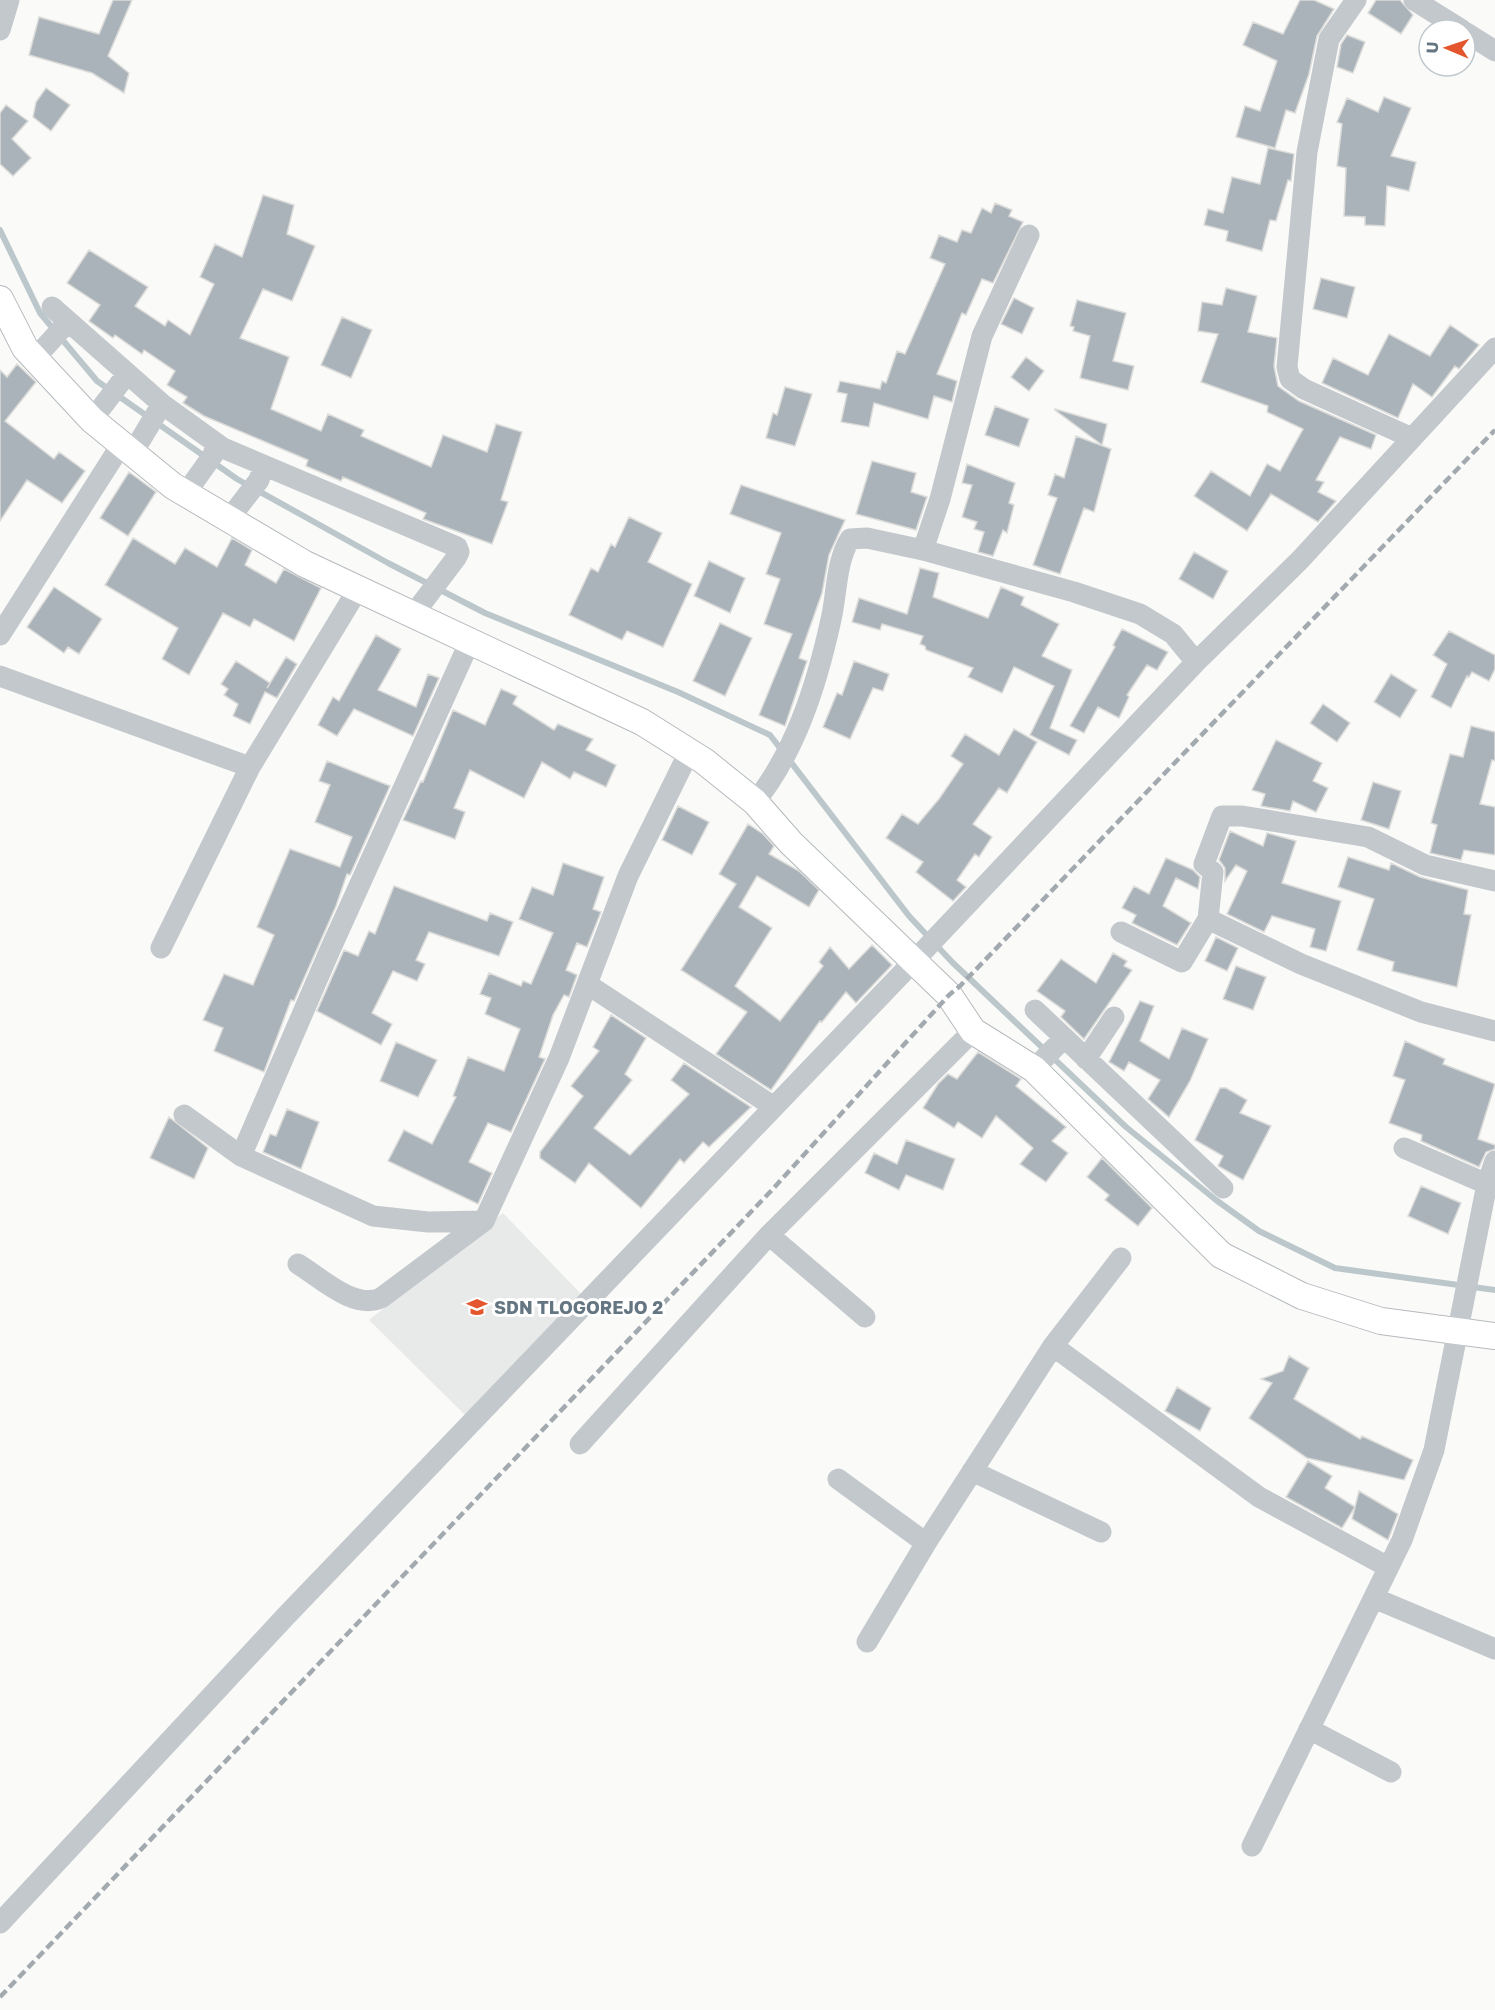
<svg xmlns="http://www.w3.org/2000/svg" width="1495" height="2010" viewBox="0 0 1495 2010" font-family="'Golos Text',sans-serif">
	<rect width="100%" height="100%" fill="#fafaf8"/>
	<path fill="#e8e9e9" d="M503,1213L581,1294L465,1415L369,1320Z"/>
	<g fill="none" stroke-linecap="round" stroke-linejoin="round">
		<path stroke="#bbc7cb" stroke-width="6" d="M0,230L40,313L97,381L237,479L388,563L485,613L678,692L770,735L909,916L952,962L1126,1127L1216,1200L1259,1231L1335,1268L1495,1290"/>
	</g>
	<path fill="#aab3b9" stroke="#dcdcda" stroke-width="1.5" d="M113,0H132L108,56L129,73L124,93L92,73L29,55L39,17L99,34Z
		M1300,0H1314L1334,9L1317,36L1309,74L1295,113L1286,110L1275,148L1236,137L1245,106L1260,111L1277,61L1243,45L1253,22L1283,34Z
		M1376,0H1400L1413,15L1401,34L1368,13Z
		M1347,35L1365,42L1353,73L1337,67L1341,44Z
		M46,88L70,105L51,131L33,117L36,102Z
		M1384,97L1411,108L1391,156L1416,162L1409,191L1387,186L1385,226L1365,225V217L1344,216L1346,168L1337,166L1342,124L1337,122L1347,98L1378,112Z
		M6,105L28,121L12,139L31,158L13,176L0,164V113Z
		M1268,148L1294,154L1291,181L1288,180L1276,221L1270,220L1262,251L1226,241L1228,231L1204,225L1208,209L1223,213L1232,177L1260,184Z
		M263,195L294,205L287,234L315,246L292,301L263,289L240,338L289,357L271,409L321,431L328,414L364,430L361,436L431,467L443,435L487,452L496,424L522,432L501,500L508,502L492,544L423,519L426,513L343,477L341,481L306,466L308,460L204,416L183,403L187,397L167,385L175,371L144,350L142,354L115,335L113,338L89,321L100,305L67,283L89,250L148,287L135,306L165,326L168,320L190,335L214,284L200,277L215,244L242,257Z
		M995,203L1012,210L1009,216L1023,222L993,283L982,279L966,315L962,313L937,374L957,381L952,402L934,396L928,419L874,403L869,427L841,422L847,394L837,392L840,381L880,389L882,381L886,383L897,351L905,354L945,264L930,258L939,235L957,242L962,230L971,233L982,208L991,213Z
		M1321,278L1355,287L1347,318L1313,309Z
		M1226,288L1257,296L1248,332L1277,338L1274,366L1278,386L1299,401L1376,435L1371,449L1340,437L1316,480L1324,482L1318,492L1336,501L1318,522L1271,494L1247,531L1194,496L1211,471L1250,496L1267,464L1280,471L1303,429L1267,412L1268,406L1201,382L1218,334L1198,331L1202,302L1222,305Z
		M1014,298L1034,308L1022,334L1001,324Z
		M1077,300L1126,313L1113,361L1134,366L1128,390L1080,378L1090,336L1073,331L1074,327L1070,326Z
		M342,317L372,330L351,378L321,365Z
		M1450,325L1479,345L1459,369L1455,366L1432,397L1413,384L1398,418L1322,383L1333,358L1368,375L1389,334L1430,356Z
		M1026,357L1044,371L1029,391L1011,377Z
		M17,364L36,382L5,421L54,459L59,452L85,471L62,503L27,480L0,521V370L7,377Z
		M785,387L812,394L795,446L766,438L773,413L777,415Z
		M995,406L1029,419L1019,447L985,435Z
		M1055,409L1107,424L1102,445L1055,410Z
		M1076,436L1111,449L1094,512L1084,508L1060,574L1033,565L1057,498L1048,495L1055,474L1064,478Z
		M872,461L916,473L911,492L927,497L916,530L856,514Z
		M967,464L1015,483L1009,503L1014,505L1007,533L1003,530L993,556L978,552L984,532L974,529L977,522L962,517L972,485L962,483Z
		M129,472L156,492L128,536L100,518Z
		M741,485L845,520L829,555L822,593L799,658L807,661L785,726L759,715L792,634L764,624L780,579L766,574L781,533L730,514Z
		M629,517L662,533L648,562L692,584L663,647L627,631L622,640L569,615L591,568L598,572L611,544L615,547Z
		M133,538L175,564L185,548L217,567L232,538L252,550L245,565L276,583L284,569L321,588L294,641L254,619L250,627L223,613L189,675L162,659L178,628L105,585Z
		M1194,552L1228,571L1213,599L1179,579Z
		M709,561L745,578L730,613L694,596Z
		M920,568L939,573L933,597L988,618L1001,587L1024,597L1021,605L1059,624L1042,656L1072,670L1050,728L1077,740L1069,755L1030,735L1054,686L1014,667L1002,693L968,677L973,668L926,650L925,646L920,644L923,636L882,624L880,630L852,622L859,598L907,614Z
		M54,587L102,619L79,654L68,647L64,653L27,627Z
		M720,623L752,638L725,696L693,681Z
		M1122,629L1168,652L1157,670L1147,665L1127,695L1129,697L1119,718L1098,707L1084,733L1070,726L1115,647L1113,645Z
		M1449,631L1495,655V669L1489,681L1472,672L1469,677L1467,676L1451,708L1431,697L1447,664L1433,655Z
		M376,635L401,649L378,690L416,707L428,674L439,678L413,736L354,709L337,736L318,725L333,697L339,701Z
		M286,657L297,664L277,698L265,692L250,724L233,716L238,704L224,695L228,689L221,684L236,661L270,683L267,688Z
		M854,661L889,674L883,691L873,688L850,739L823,727L837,693L842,695Z
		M1391,674L1417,690L1400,718L1374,702Z
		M501,689L517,696L513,704L554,730L558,724L593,739L586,750L616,765L606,787L574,772L570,779L542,762L524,798L470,770L454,808L465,812L455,839L403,820L421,781L423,782L453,710L485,725Z
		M1323,704L1350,723L1337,742L1310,723Z
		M1471,726L1495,732V761L1492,760L1480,804L1495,807V855L1464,850L1461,860L1430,853L1437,825L1431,823L1450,754L1463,757Z
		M1014,729L1037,742L1007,793L999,788L973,824L992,837L979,857L975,854L957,880L966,887L953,901L916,872L923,862L886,838L902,814L918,824L939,799L963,764L951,756L965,734L999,755Z
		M1276,740L1322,763L1313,781L1328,788L1316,812L1293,801L1290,811L1261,806L1265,794L1252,790Z
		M327,761L390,786L350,875L347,874L336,906L294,1001L291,1000L264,1072L214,1051L223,1028L203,1020L224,974L253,985L274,935L257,927L290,849L340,867L352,837L315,822L330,785L319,781Z
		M1373,782L1401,791L1389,829L1361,820Z
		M678,806L709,822L692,855L662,840Z
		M748,824L763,834L774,846L769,854L799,871L819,890L809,907L757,876L739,907L772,928L735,986L780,1021L823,966L819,962L830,947L849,969L872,945L892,965L856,1003L846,992L822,1022L820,1021L771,1090L716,1054L747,1012L681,970L736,884L719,874Z
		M1230,831L1263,846L1267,833L1296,841L1282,883L1341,901L1326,951L1310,947L1315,929L1272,916L1264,932L1227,914L1247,871L1236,865L1225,881V868L1219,860Z
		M1348,857L1389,870L1391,863L1420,877L1468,890L1464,914L1471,915L1457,987L1392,971L1394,962L1357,950L1374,899L1338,887Z
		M1166,858L1193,870L1200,877L1198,889L1176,878L1163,906L1191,923L1177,945L1132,923L1136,915L1122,908L1134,886L1149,894Z
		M563,863L604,877L593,909L601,912L587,947L577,943L566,970L577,975L569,997L564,995L553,1015L539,1057L545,1059L511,1132L488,1123L469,1162L492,1173L478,1204L388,1161L404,1130L432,1144L456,1097L453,1096L468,1057L504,1071L520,1029L485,1014L491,998L480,994L489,973L521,986L523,981L531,984L553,933L519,919L532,887L553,895Z
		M394,886L487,921L490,913L513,922L499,956L429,932L416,960L425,964L417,981L393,971L372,1013L392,1024L381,1045L317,1011L344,950L358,956L369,931L375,934Z
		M1216,937L1238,948L1227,971L1205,961Z
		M1113,953L1127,961L1124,966L1132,970L1084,1039L1061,1017L1065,1011L1037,991L1061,959L1096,983Z
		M1236,966L1266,977L1253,1010L1223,999Z
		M1140,1001L1154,1006L1140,1041L1169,1059L1182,1028L1208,1039L1190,1081L1169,1117L1148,1099L1160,1080L1129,1062L1124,1071L1109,1062Z
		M611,1015L646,1038L625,1074L632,1080L594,1128L630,1155L689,1094L671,1080L684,1063L751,1107L709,1147L703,1142L684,1163L680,1159L641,1208L589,1163L575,1183L540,1158V1152L583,1096L571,1086L599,1051L593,1047Z
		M1405,1041L1445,1059L1443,1064L1495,1084L1478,1139L1495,1145V1149L1486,1152L1479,1167L1421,1141L1422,1135L1389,1123L1405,1080L1393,1076Z
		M396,1042L437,1060L418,1097L380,1081Z
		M978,1052L1021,1079L1016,1086L1066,1127L1052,1141L1068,1153L1046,1182L1020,1164L1033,1148L996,1116L982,1138L958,1122L954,1128L923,1108L938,1084L948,1074L957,1079Z
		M1220,1088H1226L1247,1100L1240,1113L1271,1126L1243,1180L1218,1166L1223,1156L1195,1140Z
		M287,1109L319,1122L301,1169L263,1152L270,1134L276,1136Z
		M169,1117L208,1148L194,1179L150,1158Z
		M906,1140L955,1159L943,1190L906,1175L899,1190L865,1173L874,1153L897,1164Z
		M1102,1158L1152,1208L1138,1226L1105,1200L1109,1195L1087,1177Z
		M1421,1186L1461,1203L1448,1234L1408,1216Z
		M1289,1356L1309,1368L1294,1399L1360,1439L1362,1436L1413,1460L1404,1480L1307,1458L1249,1418L1272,1383L1261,1379L1283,1371Z
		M1177,1387L1211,1408L1200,1431L1165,1411Z
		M1308,1461L1332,1476L1325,1488L1355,1507L1342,1528L1286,1497Z
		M1359,1491L1398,1514L1388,1540L1352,1519Z"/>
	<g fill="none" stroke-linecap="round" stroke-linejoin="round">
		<g stroke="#b5babe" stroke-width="28">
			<path id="major" d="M0,299L25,348L92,420L173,486L305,564L642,722L704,761L755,802L791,843L949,995L973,1031L1034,1069L1221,1255L1302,1296L1381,1321L1495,1336"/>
		</g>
		<path stroke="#c3c8cc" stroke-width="21" d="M1356,0L1329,39L1307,152L1287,367L1290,379L1304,389L1412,438
			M1414,0L1462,30
			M0,30L9,0
			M1465,32L1495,51
			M52,307L162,404L223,448L457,547L459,552L456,558L413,615
			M35,358L67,323
			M92,420L127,374
			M132,454L162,404
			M186,493L213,455L216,444
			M229,519L259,480L263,467
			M923,550L940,499L982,336L1029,235
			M0,635L121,445
			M0,676L250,767
			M755,802C795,752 816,687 830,624C837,598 835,563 850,539L867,538L923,550L1074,592L1140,614L1173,634L1196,662
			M1208,919L1301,964L1421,1012L1495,1031
			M1121,932L1182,962L1208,919L1213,872L1204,864L1222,816H1242L1368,837L1425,865L1495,881
			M161,948L250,767L358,589
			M587,984L774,1107
			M1035,1010L1223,1188
			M1086,1059L1114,1017
			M1034,1069L1064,1038
			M184,1115L241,1156L373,1216L428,1222L484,1221
			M1404,1148L1487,1184
			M241,1156L330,950L470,641
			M769,1235L865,1317
			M298,1264C321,1278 354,1310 381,1298L484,1221L559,1058L628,876L689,752
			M1053,1346L1259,1497L1388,1567
			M580,1444L769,1235L973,1031
			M972,1471L1101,1532
			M838,1479L926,1543
			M1374,1598L1495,1649
			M867,1642L926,1543L1053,1346L1121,1258
			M1309,1729L1391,1772
			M1252,1846L1402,1540L1434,1450L1487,1184L1495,1161
			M0,1923L285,1617L913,962L1196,662L1300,560L1495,348"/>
		<use href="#major" stroke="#fff" stroke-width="26"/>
		<path stroke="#a2aab0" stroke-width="4.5" stroke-dasharray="9 4.5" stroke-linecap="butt" d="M0,1997L771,1191L949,995L960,986L1495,430"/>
	</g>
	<defs>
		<g id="school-bare" transform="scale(1.62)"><path d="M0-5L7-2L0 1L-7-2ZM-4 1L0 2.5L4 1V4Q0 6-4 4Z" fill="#e4572e" stroke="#fff" stroke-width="2.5" paint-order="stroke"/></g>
	</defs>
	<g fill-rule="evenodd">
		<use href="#school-bare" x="477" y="1307"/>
	</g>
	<g text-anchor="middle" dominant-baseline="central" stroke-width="6" stroke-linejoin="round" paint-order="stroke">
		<g font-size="18" font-weight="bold" fill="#657683" stroke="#fff" text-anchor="start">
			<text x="494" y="1307">SDN TLOGOREJO 2</text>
		</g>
	</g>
	<g transform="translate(1447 48) rotate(272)"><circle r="28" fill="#ffffff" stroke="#c1c8cd" stroke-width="1.5"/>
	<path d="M0-4.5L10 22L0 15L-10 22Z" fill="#e4572e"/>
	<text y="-9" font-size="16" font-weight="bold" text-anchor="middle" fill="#657683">U</text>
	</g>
</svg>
